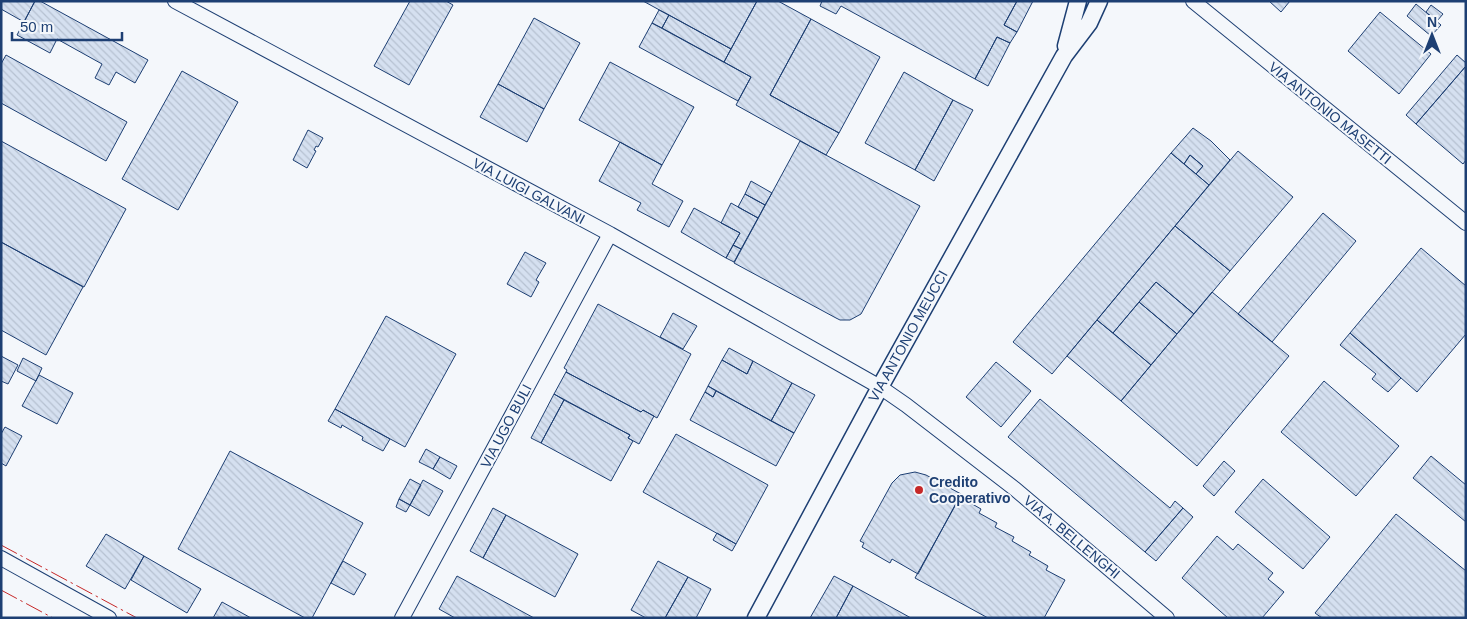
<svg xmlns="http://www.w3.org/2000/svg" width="1467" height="619" viewBox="0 0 1467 619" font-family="Arial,sans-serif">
	<defs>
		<pattern id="building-back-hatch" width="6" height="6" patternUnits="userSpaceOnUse" patternTransform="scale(1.25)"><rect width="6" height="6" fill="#d5e0f0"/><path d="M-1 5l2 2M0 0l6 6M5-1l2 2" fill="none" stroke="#b6c1d1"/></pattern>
	</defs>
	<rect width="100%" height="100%" fill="#f4f7fb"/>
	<path fill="url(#building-back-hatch)" stroke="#1d3f73" d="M1,1H35L24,22L1,9Z
		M35,1H40L148,60L135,83L116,72L109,85L95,78L102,64L57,39L50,53L17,35Z
		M410,1H446L453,5L409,85L374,66Z
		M643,1H757L731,49Z
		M757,1H778L811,19L770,95L839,133L826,155L736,105L751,77L724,62Z
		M822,1H1017L1004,25L1017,32L1010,43L997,37L975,79L841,6L836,14L820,6Z
		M1017,1H1033L1017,32L1004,25Z
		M1269,1H1290L1281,12Z
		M1416,4L1441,25L1431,36L1407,16Z
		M1431,5L1443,14L1437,21L1426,12Z
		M659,10L669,15L662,28L652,23Z
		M1380,12L1431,54L1399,94L1348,51Z
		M669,15L731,49L724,62L662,28Z
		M534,18L580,43L544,109L498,84Z
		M811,19L880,57L839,133L770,95Z
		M652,23L751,77L738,101L639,47Z
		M997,37L1010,43L988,86L975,79Z
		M6,55L127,122L106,161L1,103V64Z
		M1457,55L1466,63V66L1416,124L1406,115Z
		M610,62L694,107L662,165L579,120Z
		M1466,66V160L1463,164L1416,124Z
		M182,71L238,102L178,210L122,179Z
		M904,72L953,100L915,170L865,143Z
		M498,84L544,109L527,142L480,117Z
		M953,100L973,110L934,181L915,170Z
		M1193,128L1211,141L1230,160L1209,185L1196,174L1203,166L1190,155L1184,164L1171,153Z
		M308,130L323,138L318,147L316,146L314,150L316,151L307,168L293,160Z
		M1,141L126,209L84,287L1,242Z
		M800,141L920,206L861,314L850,320H840L836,318L734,263Z
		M620,142L662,165L652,184L683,201L669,227L637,210L641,203L599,181Z
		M1238,151L1293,197L1230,271L1175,226Z
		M1171,153L1209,185L1052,374L1013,342Z
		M1190,155L1203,166L1196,174L1184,164Z
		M751,181L772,193L765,205L745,194Z
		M745,194L765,205L758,218L738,207Z
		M731,203L758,218L741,249L733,245L740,233L721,223Z
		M694,208L740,233L726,258L681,232Z
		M1323,213L1356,241L1272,342L1238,314Z
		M1175,226L1230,271L1194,314L1156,282L1113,333L1097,320Z
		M1,242L83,287L46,355L1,330Z
		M733,245L741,249L734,262L726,258Z
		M1421,248L1466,286V334L1417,392L1350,333Z
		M525,252L546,263L536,280L539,282L531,297L507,284Z
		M1156,282L1194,314L1177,334L1139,302Z
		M1212,292L1289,356L1197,466L1121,401Z
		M1139,302L1177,334L1151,365L1113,333Z
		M598,304L691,354L657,418L643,410L641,412L566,372L567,370L564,368Z
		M673,313L697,326L683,349L660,337Z
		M386,316L456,354L405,447L335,409Z
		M1097,320L1151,365L1121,401L1067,356Z
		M1350,333L1401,378L1388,392L1372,379L1376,374L1340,345Z
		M729,348L753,361L747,374L722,360Z
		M1,356L18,365L8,384L1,381Z
		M23,358L42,368L36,381L17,371Z
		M722,360L747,374L753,361L792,383L771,421L708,386Z
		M996,362L1031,391L1001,427L966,397Z
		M566,372L641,412L643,410L654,416L639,444L628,438L630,435L554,394Z
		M39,375L73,393L57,424L22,406Z
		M1324,381L1399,446L1356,496L1281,432Z
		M792,383L815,395L794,433L771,421Z
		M708,386L716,391L713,397L705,392Z
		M716,391L794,433L776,466L690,420L705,392L713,397Z
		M554,394L564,400L541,443L531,438Z
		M1040,399L1170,508L1175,501L1183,508L1145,552L1008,437Z
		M564,400L630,435L628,438L633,441L611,481L541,443Z
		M335,409L390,439L383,451L362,440L363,437L342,425L341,428L328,421Z
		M5,427L22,436L6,466L1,463V434Z
		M676,434L768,485L736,544L643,492Z
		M426,449L440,457L433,469L419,462Z
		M230,451L363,523L312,618H305L178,549Z
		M1431,456L1466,485V522L1413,478Z
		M440,457L457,466L450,479L433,469Z
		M1224,461L1235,471L1214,496L1203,486Z
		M915,472L926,475L961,494L918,574L892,559L890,563L862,547L864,543L860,541L892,483L900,475Z
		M410,479L421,485L410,505L399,499Z
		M1263,479L1330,537L1303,569L1235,512Z
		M423,480L443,491L429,516L410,505Z
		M960,497L981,509L979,513L997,523L995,527L1014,537L1012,541L1031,552L1029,555L1048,566L1046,570L1065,580L1044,618H988L915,578Z
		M399,499L410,505L406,512L396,507Z
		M493,508L506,515L483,558L470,551Z
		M1183,508L1193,517L1156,561L1145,552Z
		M1396,514L1466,571V618H1322L1315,613Z
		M506,515L578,554L555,597L483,558Z
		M717,533L736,544L732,551L713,540Z
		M106,534L144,556L125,589L86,566Z
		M1217,536L1233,550L1238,544L1273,573L1268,579L1284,592L1262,618H1228L1182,578Z
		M144,556L201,589L187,613L131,580Z
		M343,561L366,574L354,595L331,583Z
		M658,561L688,577L665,618H646L631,610Z
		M457,576L534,618H455L439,609Z
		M834,576L853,586L836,618H810Z
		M688,577L711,589L696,618H665Z
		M853,586L911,618H836Z
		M222,602L251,618H213Z"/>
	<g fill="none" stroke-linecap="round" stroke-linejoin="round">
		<g stroke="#1d3f73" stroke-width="16">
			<path id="minor" d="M175,1L610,234L880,387L906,405L1015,489L1167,618
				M1193,1L1466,223
				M1,558L109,618
				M402,618L610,234"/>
		</g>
		<g stroke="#1d3f73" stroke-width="19">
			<path id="tertiary" d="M1066,46L1078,1
				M756,618L880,387L1064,56L1089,23L1099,1"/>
		</g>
		<use href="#minor" stroke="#f4f7fb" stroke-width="14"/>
		<use href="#tertiary" stroke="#f4f7fb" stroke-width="16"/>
		<path stroke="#c62828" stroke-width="1" stroke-dasharray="18 4 2.5 4" stroke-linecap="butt" d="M1,545L137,618
			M1,590L53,618"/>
	</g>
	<circle fill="#c62828" stroke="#f4f7fb" stroke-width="2" cx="919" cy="490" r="5"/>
	<g text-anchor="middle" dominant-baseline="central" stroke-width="4" stroke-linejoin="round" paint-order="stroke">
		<g font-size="14" fill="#1d3f73" stroke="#f4f7fb">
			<text transform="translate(1330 113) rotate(39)">VIA ANTONIO MASETTI</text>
			<text transform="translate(529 191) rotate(28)">VIA LUIGI GALVANI</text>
			<text transform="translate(908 336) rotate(-61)">VIA ANTONIO MEUCCI</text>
			<text transform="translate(506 426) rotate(-62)">VIA UGO BULI</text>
			<text transform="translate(1072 537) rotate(40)">VIA A. BELLENGHI</text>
		</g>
		<g font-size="14" font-weight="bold" fill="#1d3f73" stroke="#f4f7fb" text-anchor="start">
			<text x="929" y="482">Credito<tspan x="929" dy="16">Cooperativo</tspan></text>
		</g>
	</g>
	<rect width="1467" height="619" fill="none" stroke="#1d3f73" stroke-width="5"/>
	<g transform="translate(1432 35)" stroke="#f4f7fb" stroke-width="4" paint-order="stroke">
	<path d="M0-4L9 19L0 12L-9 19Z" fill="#1d3f73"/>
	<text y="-8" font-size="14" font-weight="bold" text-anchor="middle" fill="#1d3f73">N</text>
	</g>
	<path d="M12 32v8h110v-8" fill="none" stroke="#1d3f73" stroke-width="2.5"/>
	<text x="20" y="32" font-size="15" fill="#1d3f73" stroke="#f4f7fb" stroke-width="4" paint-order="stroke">50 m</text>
</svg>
